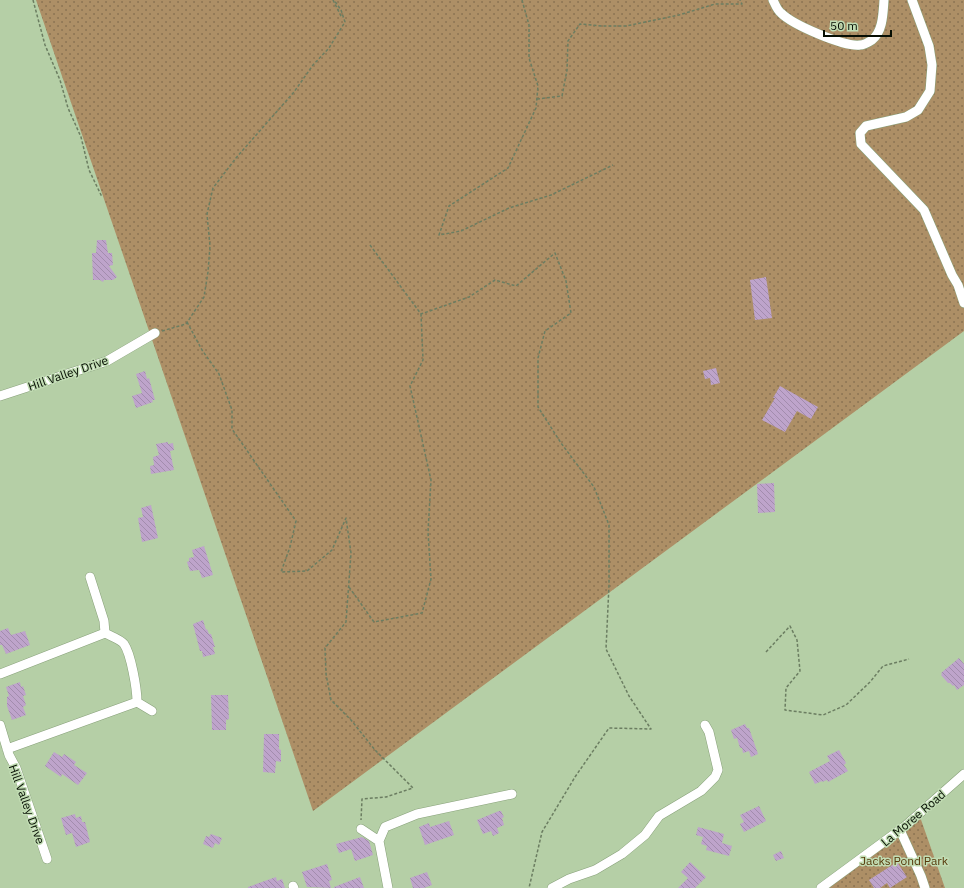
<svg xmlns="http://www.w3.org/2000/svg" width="964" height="888" viewBox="0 0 964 888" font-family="'IBM Plex Sans',sans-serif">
	<defs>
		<pattern id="grass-dots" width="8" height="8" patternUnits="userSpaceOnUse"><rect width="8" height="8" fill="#ad8f66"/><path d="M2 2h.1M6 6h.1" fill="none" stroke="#8b7352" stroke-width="1.8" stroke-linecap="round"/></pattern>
		<pattern id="building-back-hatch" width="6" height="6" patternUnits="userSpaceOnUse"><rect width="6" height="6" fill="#bea4cb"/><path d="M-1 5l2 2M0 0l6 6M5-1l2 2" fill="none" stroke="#a28cad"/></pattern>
	</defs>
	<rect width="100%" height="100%" fill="#b5cfa6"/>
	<path fill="url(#grass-dots)" d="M36,0H964V331L313,811Z
		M919,814L945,888H821Z"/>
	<path fill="url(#building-back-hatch)" d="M97,240H106L108,253H112L113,265L109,266L117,277L113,280H104L103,282L100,280H93L92,253H96Z
		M766,277L772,318L755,320L750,280Z
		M716,368L720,383L711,385L710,378L705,379L703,371Z
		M145,371L147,379L149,378L155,400H152L153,402L136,408L132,396L142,393L136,374Z
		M780,386L818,407L811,419L797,411L785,432L762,420L775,398H773Z
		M168,442V444L173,443L174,450L170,451L174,470L151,474L150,466L154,465L153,457L159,455L156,444Z
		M774,483L775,512L758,513L757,484Z
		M151,505L158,538L142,542L138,518L143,517L141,508Z
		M204,546L213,575L202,578L199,570L190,571L187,562L189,561V558L194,557L192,550Z
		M203,620L206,630L207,629L209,634H211L215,647H213L215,654L203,657L202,651H200L193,624Z
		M8,628L11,635L25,631L30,645L6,654L2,645H0V631Z
		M959,658L964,664V685L957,690L954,685L953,686L950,683H948L941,675L942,674L941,673Z
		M20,682L21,687L23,686L26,695L23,696L26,705L23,707L26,715L12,720L7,706V697L9,696L6,687Z
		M211,695H228L229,719L226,720V730H212Z
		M745,724L747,728H749L758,754L751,757L749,751L743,753L742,748H740L737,738L734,739L731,730Z
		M264,734H279V749L281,750V762L276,761L275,773L263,772Z
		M839,750L846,763L844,765L848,771L828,782L827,780L822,782V781L815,784L809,772L830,761L827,756Z
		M54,752L62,757L64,754L76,762L74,765L87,773L78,785L62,774L61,777L45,766Z
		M759,806L766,821L744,832L740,824L744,822L740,815Z
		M499,811H501L504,817L502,818L504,825L497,828L499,833L493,836L491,831L483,834L477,820Z
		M75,814L76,818L81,816L82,822H85L90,842L76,847L72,833L66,835L61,818Z
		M449,821L454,835L425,845L419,827L429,823L430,827Z
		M698,827L724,834L722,843L732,846L729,856L706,850L707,846L701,844L703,837L696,835Z
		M211,834L222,838L219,845L215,843L213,848L203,844L206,836L209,837Z
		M362,837L369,841L373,855L355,861L351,849L339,853L336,844Z
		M781,851L784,858L776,861L773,855Z
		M690,862L706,877L695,888H678L688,878L681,872Z
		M897,862L907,877L890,888L887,883L880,888H874L869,880Z
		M327,864L332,880L329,881L331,888L307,887L302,872Z
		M427,872L432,885L424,888H413L410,878Z
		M276,877L277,881L282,879L285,888H248V887Z
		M360,877L364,888H334V887Z"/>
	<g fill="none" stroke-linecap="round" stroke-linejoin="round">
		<g stroke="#88a17a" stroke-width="10">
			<path id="minor" d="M773,0C775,4 777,10 781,13C793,25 844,47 860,45C863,45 869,42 872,40C883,31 883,14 884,0
				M912,0L929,46L932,65L930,91L918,110L906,117L866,126L860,133L861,144L924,210L952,275L958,285L964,303
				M0,396L107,361L155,333
				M90,577L104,621L105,633
				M105,633C110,636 120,639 124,644C131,654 137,689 137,702
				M0,674L105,633
				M0,725L9,755L16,768L47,859
				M7,749L137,702L152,711
				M361,829L379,841L388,888
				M900,830L921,876L925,888
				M379,841L385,827L417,814L512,794
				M293,886L294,888
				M552,888L569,879L595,870L622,854L645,835L659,816L701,791L715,777L718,770L709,732L705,725
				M821,888L904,827L964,774"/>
		</g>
		<path stroke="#6b7d61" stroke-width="1.5" stroke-dasharray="3 2" stroke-linecap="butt" d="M33,0L45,45L60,80L68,108L81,137L89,170L102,197
			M333,0L342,18
			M522,0L529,25V58L538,86L536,108L508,168L449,206L439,235L461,231L509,208L551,195L613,165
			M537,99L562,96L567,70L568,41L580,24L602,26H626L679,15L715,4H742L740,0
			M370,245L421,314L469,297L495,280L516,286L555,253L566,281L571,313L545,331L538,358V407L561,443L594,487L609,525V585L606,649L629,696L651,729L609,728L575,777L542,832L529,888
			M187,322L202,350L219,374L232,410V429L296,521L290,547L281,572L307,571L332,550L346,518L351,553L346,622L325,648L326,674L331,700L351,720L375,750L413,788L386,797L362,799L361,820
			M162,331L186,324L204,297L208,272L210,246L207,214L213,188L236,158L294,92L313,65L329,48L345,22L341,10L334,0
			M349,587L374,622L422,613L431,579L428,532L431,480L410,386L423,360L421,314
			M766,652L790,626L797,640L800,671L786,688L785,710L823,715L846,705L870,682L883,666L909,659"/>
		<use href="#minor" stroke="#fff" stroke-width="9"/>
	</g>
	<g text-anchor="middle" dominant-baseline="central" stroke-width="3" stroke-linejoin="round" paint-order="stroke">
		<g font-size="12" fill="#060e03" stroke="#c1dcb3">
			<text transform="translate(68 373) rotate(-19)">Hill Valley Drive</text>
			<text transform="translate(27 804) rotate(70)">Hill Valley Drive</text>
			<text transform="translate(913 818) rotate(-40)">La Moree Road</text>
		</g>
		<g font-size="12" fill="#56390b" stroke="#c1dcb3">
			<text x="904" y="860">Jacks Pond Park</text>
		</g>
	</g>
	<path d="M824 30v6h67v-6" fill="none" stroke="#060e03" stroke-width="2"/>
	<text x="830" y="30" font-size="12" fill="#060e03" stroke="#c1dcb3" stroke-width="3" paint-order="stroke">50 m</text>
</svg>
